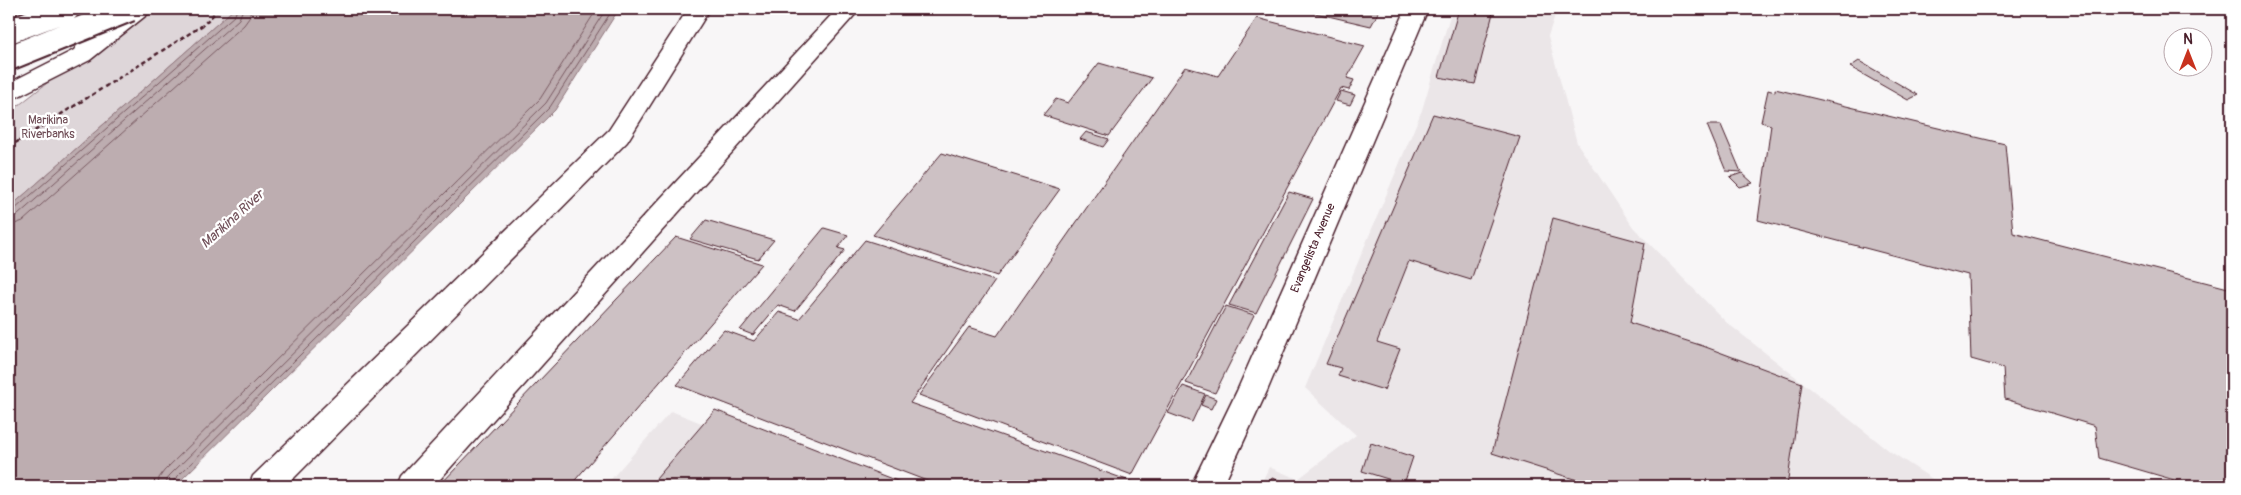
<svg xmlns="http://www.w3.org/2000/svg" width="2241" height="495" viewBox="0 0 2241 495" font-family="Pangolin,sans-serif">
	<rect width="100%" height="100%" fill="#f8f6f7"/>
	<filter id="ink" filterUnits="userSpaceOnUse"><feTurbulence type="fractalNoise" baseFrequency=".02" numOctaves="2"/><feDisplacementMap in="SourceGraphic" scale="10" xChannelSelector="R" yChannelSelector="G"/><feConvolveMatrix kernelMatrix="1 2 1 2 8 2 1 2 1" color-interpolation-filters="sRGB"/></filter>
	<g filter="url(#ink)">
		<path fill="#ebe6e8" d="M1452,9H1557L1548,36L1577,143L1633,227L1726,322L1891,452L1943,486H1260L1269,467L1298,479L1356,435L1305,388L1422,110Z
			M671,411L861,486H605Z"/>
		<path fill="#ded6d9" stroke="#947a82" d="M141,9H234L9,208V113Z"/>
		<path fill="#bdadb0" stroke="#8f747b" d="M234,9H619L555,110L175,486H9V208Z"/>
		<g fill="none" stroke-linecap="round" stroke-linejoin="round">
			<path stroke="#785860" stroke-width="1" d="M9,212L14,210L235,15L237,9
				M9,218L18,215L239,19L243,9
				M9,226L23,221L244,25L249,18L251,9
				M158,486L159,478L164,471L540,99L597,9
				M165,486L169,476L546,103L606,9
				M171,486L173,481L550,107L613,9"/>
		</g>
		<path fill="#cdc1c4" stroke="#4a1f2b" d="M1317,9H1380L1371,26L1315,13Z
			M1459,9H1494L1475,84L1439,77Z
			M1257,18L1365,46L1347,78L1354,80L1349,90L1341,88L1132,475L919,395L969,327L997,336L1185,67L1218,76Z
			M1859,61L1918,95L1908,100L1850,67Z
			M1099,63L1152,78L1109,136L1043,115L1056,99L1068,103Z
			M1775,89L2005,144L2013,233L2232,289V486H2195L2099,458L2095,426L2005,399L2003,368L1971,359L1968,275L1758,220L1771,125L1761,122L1768,90L1775,92Z
			M1341,91L1355,95L1350,105L1336,101Z
			M1433,114L1520,137L1471,280L1409,261L1377,342L1400,349L1384,390L1338,376L1341,368L1326,364Z
			M1707,125H1721L1741,172L1726,171Z
			M1086,132L1109,139L1103,147L1080,139Z
			M942,153L1060,189L997,276L873,235Z
			M1742,173L1753,183L1740,187L1730,177Z
			M1289,192L1313,199L1256,313L1229,305Z
			M1553,218L1645,243L1630,323L1703,346L1802,383L1787,486H1596L1492,453Z
			M706,220L774,240L758,259L690,239Z
			M824,228L848,235L838,248L845,250L795,311L778,305L753,335L740,330Z
			M676,237L762,264L570,486H439Z
			M865,240L995,281L910,403L1144,486H940L677,385L724,330L754,341L779,312L799,319Z
			M1226,306L1254,315L1215,393L1186,383Z
			M1183,386L1205,394L1192,422L1168,413Z
			M1206,395L1216,399L1211,409L1201,405Z
			M715,410L910,486H650Z
			M1371,443L1413,457L1404,484L1362,471Z
			M1272,478L1296,486H1268Z"/>
		<g fill="none" stroke-linecap="round" stroke-linejoin="round">
			<g stroke="#4a1f2b" stroke-width="3">
				<path id="minor" d="M9,9C37,9 86,0 102,29L129,9H154L90,60L17,97L9,99V83L74,50L80,41V30C60,11 33,17 9,22Z
					M688,9H710L627,142L286,486H249L253,476L609,130Z
					M837,9H860L434,486H398L402,476Z
					M1406,9H1428L1267,391L1223,486H1191L1237,391Z"/>
			</g>
			<path stroke="#4a1f2b" stroke-width="2.5" stroke-dasharray="4.5 3" stroke-linecap="butt" d="M9,147L203,25L219,9"/>
			<use href="#minor" fill="#fff" fill-rule="evenodd"/>
			<g stroke="#4a1f2b" stroke-width="28" stroke-linecap="butt">
				<path id="major-bridge" d="M9,31L67,9
					M9,58L130,9"/>
			</g>
			<use href="#major-bridge" stroke="#fff" stroke-width="24"/>
		</g>
	</g>
	<g text-anchor="middle" dominant-baseline="central" stroke-width="4.5" stroke-linejoin="round" paint-order="stroke">
		<g font-size="12" fill="#6f4d56" stroke="#fff">
			<text x="48" y="120">Marikina<tspan x="48" dy="14">Riverbanks</tspan></text>
		</g>
		<g font-size="12" fill="#4a1f2b" stroke="#fff">
			<text transform="translate(1313 248) rotate(-67)">Evangelista Avenue</text>
		</g>
		<g font-size="14" font-style="italic" fill="#72515a" stroke="#fff">
			<text transform="translate(232 219) rotate(-42)">Marikina River</text>
		</g>
	</g>
	<rect width="2241" height="495" fill="none" stroke="#fff" stroke-width="30"/>
	<rect x="15" y="15" width="2211" height="465" fill="none" stroke="#4a1f2b" stroke-width="2" filter="url(#ink)"/>
	<g transform="translate(2188 52)"><circle r="24" fill="#ffffff" stroke="#b7a5aa"/>
	<path d="M0-4L9 19L0 12L-9 19Z" fill="#c8321e"/>
	<text y="-8" font-size="14" font-weight="bold" text-anchor="middle" fill="#4a1f2b">N</text>
	</g>
</svg>
